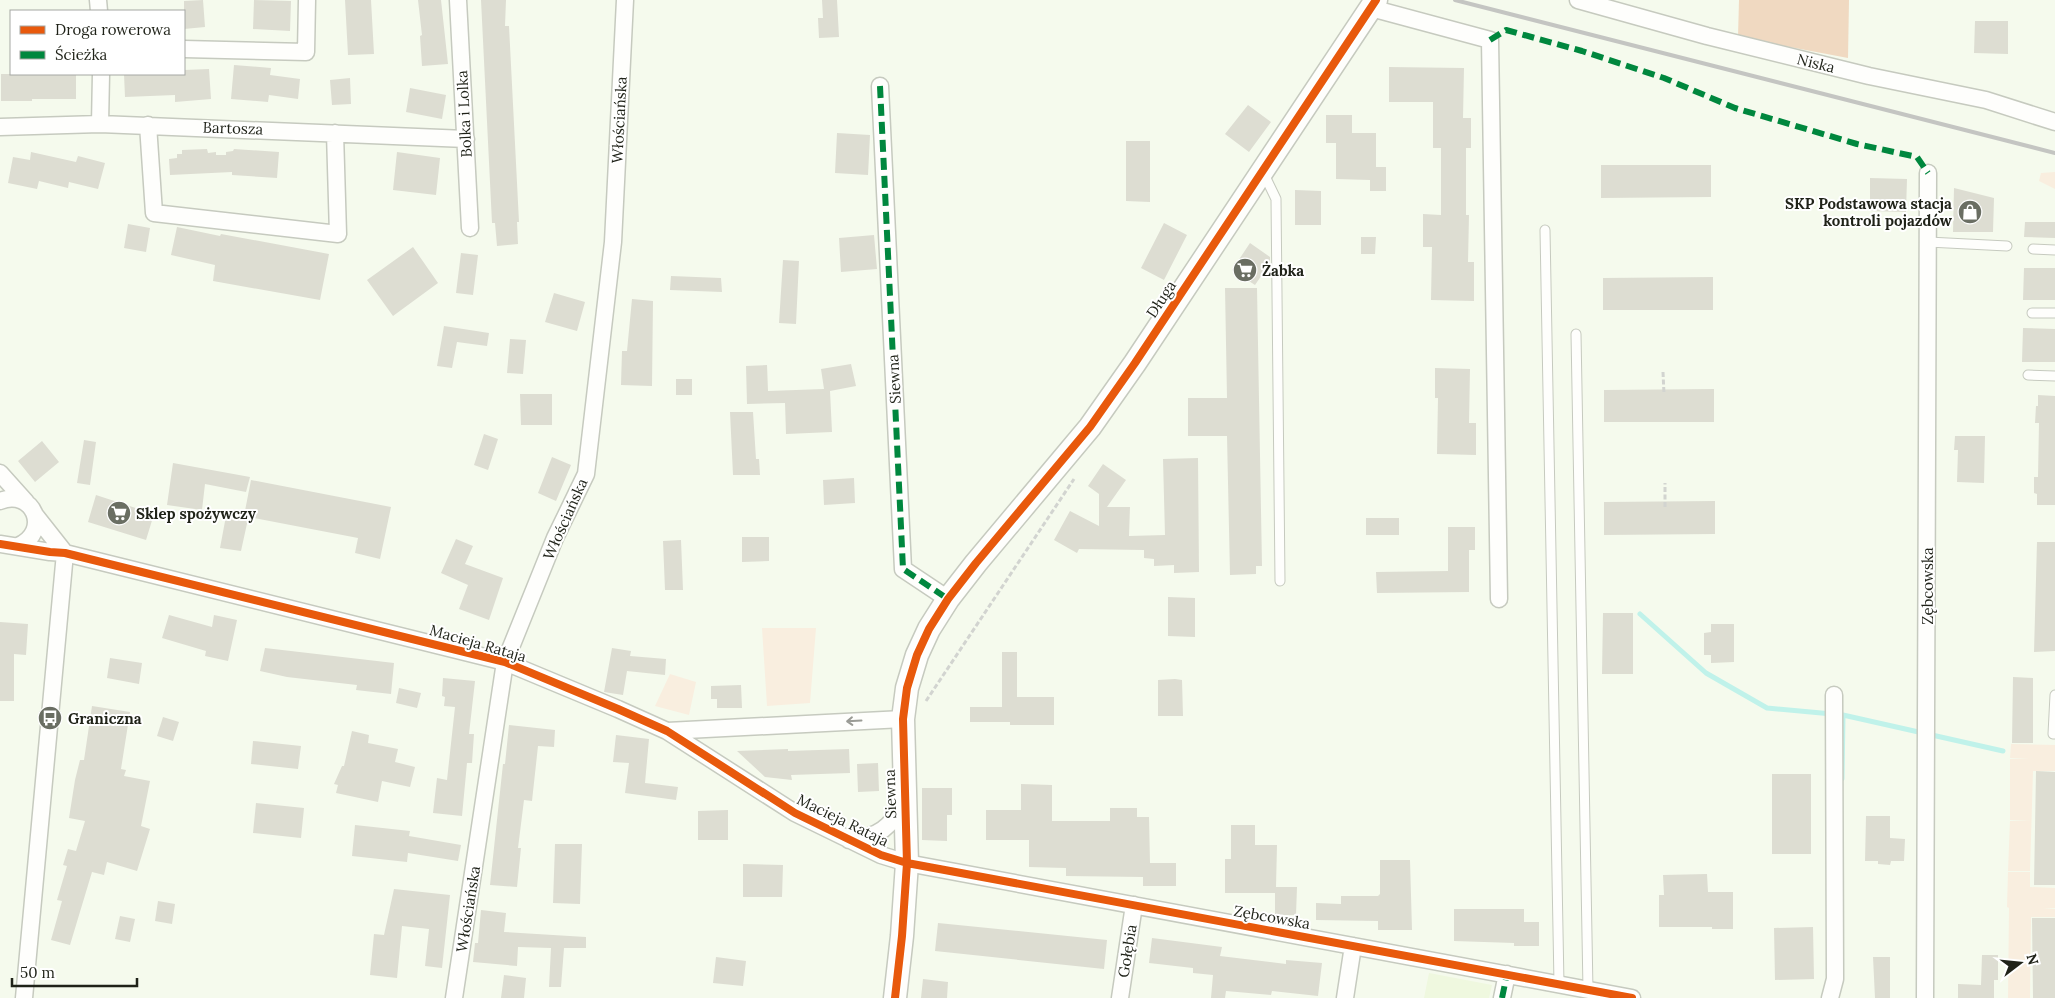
<svg xmlns="http://www.w3.org/2000/svg" width="2055" height="998" viewBox="0 0 2055 998" font-family="Lora,serif">
	<rect width="100%" height="100%" fill="#f5faed"/>
	<path fill="#eff8df" d="M1429,973L1492,985L1489,998H1424Z"/>
	<path fill="#f9eedf" d="M2055,172V189L2039,181L2041,173Z
		M762,628H816L810,703L767,706Z
		M670,674L696,682L689,715L655,706Z
		M2011,744L2055,745V771H2033L2030,871H2008L2010,821H2031L2010,820V759H2029L2010,758Z
		M2008,872H2030V887L2055,888V908H2043L2055,909V917H2031L2030,998H2008L2009,908L2007,907Z"/>
	<path fill="#f0d9c1" d="M1739,0H1849L1848,58L1738,37Z"/>
	<g fill="none" stroke-linecap="round" stroke-linejoin="round">
		<path stroke="#c0f2ea" stroke-width="5" d="M1640,614L1706,673L1767,708L1843,715L1842,779
			M1843,715L2003,751"/>
	</g>
	<path fill="#ddddd2" d="M203,0L205,27L184,29V1Z
		M254,0L291,1L290,31L253,29Z
		M345,0H371L374,54L348,55Z
		M418,0H441L448,64L422,66L420,36L422,35Z
		M481,0H506L505,26H509L519,222H517L518,244L497,246L495,223H492Z
		M822,0H837L839,37L819,38L818,18H823Z
		M1975,21H2008V54L1974,53Z
		M234,65L271,68L270,75L300,79L298,99L269,95L268,102L231,99Z
		M1389,67L1464,68L1463,118H1471V148H1466V215H1469L1468,262H1474V301L1431,300L1432,247H1423V214L1441,215V148H1433V102H1389Z
		M209,69L211,99L175,102V95L125,97L124,74H184V70Z
		M1,74H76V99H32V101H1Z
		M350,78L351,104L332,105L330,80Z
		M410,88L446,95L442,119L406,112Z
		M1248,105L1271,122L1249,152L1225,134Z
		M1326,115H1352V133H1376V167H1386V191H1370V180L1336,179V143H1326Z
		M837,133L870,135L868,175L835,173Z
		M1126,141H1150V202L1126,201Z
		M207,149L208,153L216,152V155H226V152L233,151L234,149L279,152L277,178L232,175V172L170,175L169,159L177,158V154H182V150Z
		M31,152L76,162L78,156L105,163L98,189L69,182L68,188L39,181L37,189L8,183L13,157L30,160Z
		M397,152L440,158L436,195L393,190Z
		M1601,165H1711V197L1601,198Z
		M1870,178L1907,179L1906,212L1870,211Z
		M1954,188L1994,198L1993,232H1953Z
		M1295,190L1321,191V225H1295Z
		M2025,222H2055V238L2024,237Z
		M1164,223L1187,235L1164,280L1141,268Z
		M128,224L150,228L146,252L124,248Z
		M177,227L220,236L221,234L329,254L320,300L213,281L215,265L171,255Z
		M874,235L877,269L841,272L839,238Z
		M1361,237H1376L1375,254H1361Z
		M1250,243L1270,257V263L1255,285L1232,270Z
		M413,247L438,283L393,316L367,280Z
		M461,253L478,255L473,295L456,293Z
		M783,260L799,261L796,324L779,323Z
		M2024,268H2055V300H2023Z
		M671,276L721,278L722,292L670,290Z
		M1713,277V310H1603V278Z
		M1225,288H1257L1262,566H1256V574L1230,575L1227,436H1188V398H1227Z
		M554,293L585,302L577,331L545,322Z
		M632,299L653,301L652,386L621,385L622,351H627Z
		M444,326L489,333L487,346L457,342L452,368L437,366Z
		M2023,328L2055,329V362H2022Z
		M510,339L526,340L523,374L507,373Z
		M851,364L856,386L830,391L832,432L786,434L785,403L747,404L746,366L767,365L768,391L824,389L821,369Z
		M1435,368L1470,369L1469,423H1476V455L1437,454L1438,398H1435Z
		M676,379H692V395H676Z
		M1714,389V422H1604V390Z
		M520,394H552V425H521Z
		M2038,395L2055,396V505H2037V494L2034,493V477H2038L2039,423H2035L2036,406H2038Z
		M730,412H753L756,459H759L760,475H733Z
		M484,434L498,439L488,470L474,465Z
		M1955,436H1985L1984,483L1957,482L1958,450H1954Z
		M84,440L96,442L90,485L77,483Z
		M42,441L59,462L35,482L18,461Z
		M552,457L571,465L556,501L538,493Z
		M1198,458L1199,572L1174,573V565L1154,566V559L1144,558V550L1079,549L1077,553L1054,540L1070,511L1099,526V494L1088,486L1103,464L1126,480L1107,507H1130L1129,536L1165,535L1163,459Z
		M173,463L250,477L246,492L205,484L202,510L167,505Z
		M854,478L855,503L824,505L823,480Z
		M251,480L391,507L380,559L355,553L358,538L244,516Z
		M96,495L154,514L146,540L88,522Z
		M1715,501V534L1604,535V502Z
		M226,516L248,519L241,551L220,548Z
		M1366,518H1399V535H1366Z
		M1448,527H1475V550H1469V592L1377,593L1376,572L1448,571Z
		M742,537H769V561L742,562Z
		M456,539L473,546L465,564L503,578L489,620L459,609L468,585L441,573Z
		M681,540L683,590H665L663,541Z
		M2037,542H2055V651L2034,652Z
		M1168,597L1195,598V637L1168,636Z
		M1603,613H1633V674H1602Z
		M169,615L212,627L214,615L237,620L228,661L205,656L206,651L162,638Z
		M0,622L28,624L26,655L14,654V701H0Z
		M1711,624H1734V662L1711,663V655H1704V633L1711,632Z
		M265,648L394,663L391,694L356,690L357,685L287,677L260,671Z
		M612,648L631,651L630,656L666,659L665,675L627,671L623,695L604,692Z
		M1002,652H1017V697H1054V725H1010V722H970V707H1002Z
		M110,658L142,663L139,684L107,678Z
		M2013,677L2033,678V743H2012Z
		M443,678L475,681L469,734H474L472,763H467L462,816L433,813L437,778L447,780L455,707L444,706L445,697L442,696Z
		M1175,679L1182,680L1183,716H1158V680Z
		M741,685L742,708H717V699H711V686Z
		M399,688L421,693L417,708L396,703Z
		M92,706L130,712L121,769L126,770L124,776L150,781L141,826L150,829L137,871L107,862L104,875L92,872L70,945L51,940L62,901L57,900L67,866L63,865L68,849L76,851L85,821L69,818L75,780L80,760H84Z
		M163,717L179,722L173,741L157,736Z
		M509,725L555,730L554,747L538,746L532,801L524,800L518,848H521L517,887L490,885L503,764H505Z
		M352,731L369,735L368,743L398,749L395,762L415,767L410,787L382,781L378,802L336,793L338,785L334,784L342,766H344Z
		M616,735L649,739L645,783L678,787L676,800L625,793L629,763L613,762Z
		M253,741L301,746L298,769L251,764Z
		M788,749V751L849,749L850,773L791,775L792,780L765,777L737,751Z
		M878,763L879,791L858,792L857,764Z
		M2036,771L2055,772V885H2034Z
		M1772,774H1811V854H1772Z
		M1021,784L1052,785V821H1110V808H1137V817H1149L1150,863H1176V886H1143V877L1066,876V868L1029,867V840H986V810H1021Z
		M922,788H952V815H947V841L922,840Z
		M256,803L304,808L301,838L253,833Z
		M728,810V840H698V811Z
		M1866,816H1890V838L1905,839L1904,861H1891L1890,865L1878,864V861H1865Z
		M355,825L410,831L409,836L461,845L458,861L408,853L407,862L352,856Z
		M1231,825H1255V845H1277L1276,887H1297L1296,915H1275V893H1225V859H1231Z
		M555,844H582L580,904L553,903Z
		M1380,860H1410L1412,930H1378V921L1316,920V903L1341,904V896H1378L1380,894Z
		M743,864L783,865L782,897H743Z
		M1707,874L1708,892H1733V929H1712V927H1659V895H1664L1663,875Z
		M394,889L450,895L442,968L425,966L429,929L402,926L397,978L370,975L374,934L384,935Z
		M158,901L175,904L172,924L155,921Z
		M1454,909H1524V922H1539V946H1514V943L1454,941Z
		M481,910L506,913L504,932L586,937V948H564L561,987H549L551,948L518,947L517,966L473,962L475,943H478Z
		M120,916L135,919L130,942L115,939Z
		M2032,918H2055V998H2033Z
		M938,923L1107,940L1104,969L935,951Z
		M1813,927L1814,979L1775,980L1774,928Z
		M1152,938L1222,947L1220,956L1286,964V960L1322,963L1318,996L1272,991L1271,995L1226,991L1225,998H1211L1213,975L1193,973V968L1149,963Z
		M1982,955H1998V980H1994V998H1958V984L1981,985Z
		M716,957L746,961L743,986L713,983Z
		M1873,957H1890V998H1875Z
		M504,975L526,978L524,998H501Z
		M923,979L948,982L947,998H921Z"/>
	<g fill="none" stroke-linecap="round" stroke-linejoin="round">
		<g stroke="#c6cabf" stroke-width="11">
			<path id="lane" d="M1263,172L1276,199L1280,581
				M1545,230L1559,984
				M1928,242L2007,246
				M2033,249L2055,250
				M2032,313H2055
				M1576,334L1588,990
				M2028,375L2055,376
				M2055,695L2053,734H2055"/>
		</g>
		<g stroke="#c6cabf" stroke-width="19">
			<path id="street" d="M98,0L99,11
				M458,0L470,228
				M1578,0L1707,36L1869,76L1986,100L2055,122
				M1371,8L1490,40L1499,599
				M184,49L306,52L307,0
				M880,86L903,569L948,599
				M100,124L101,74
				M148,125L154,213L338,234L335,133
				M0,127L100,124L466,139
				M0,473L26,502
				M0,501C33,488 52,531 18,546
				M35,515L65,553
				M0,544L50,552L65,553L505,662L618,709L667,731L795,813L881,855L907,863L1632,998
				M667,731L903,719
				M849,840C878,838 892,827 904,801
				M24,998L65,553
				M454,998L505,662L555,538L586,474L613,242L625,0
				M1120,998L1134,905
				M1345,998L1353,946
				M1502,998L1507,974
				M1830,998L1835,979L1834,695
				M1925,998L1928,173"/>
		</g>
		<g stroke="#c6cabf" stroke-width="25">
			<path id="secondary" d="M895,998L902,936L907,863L903,719L907,688L917,655L929,629L948,599L976,563L1090,427L1135,363L1376,0"/>
		</g>
		<path stroke="#d2d4d0" stroke-width="3" stroke-dasharray="5 2.5" stroke-linecap="butt" d="M1663,372L1664,394
			M1665,507V483
			M926,701L1074,479"/>
		<use href="#lane" stroke="#fefefc" stroke-width="9"/>
		<use href="#street" stroke="#fefefc" stroke-width="16"/>
		<use href="#secondary" stroke="#fefefc" stroke-width="22"/>
		<path stroke="#c4c5c2" stroke-width="4" d="M1455,0L2055,153"/>
		<path stroke="#00873e" stroke-width="6" stroke-dasharray="12 6" stroke-linecap="butt" d="M1490,40L1506,30L1582,51L1664,78L1735,108L1857,144L1917,157L1928,173
			M880,86L903,569L948,599
			M1502,998L1507,974"/>
		<g stroke="#fff" stroke-width="11">
			<path id="cycleway" d="M0,544L50,552L65,553L505,662L618,709L667,731L795,813L881,855L907,863L1632,998
				M895,998L902,936L907,863L903,719L907,688L917,655L929,629L948,599L976,563L1090,427L1135,363L1376,0"/>
		</g>
		<use href="#cycleway" stroke="#e8590c" stroke-width="8"/>
	</g>
	<defs><path id="oneway-shaft" d="M-6 0H5M1.5-3L5.5 0L1.5 3" fill="none" stroke-width="1.6" stroke-linecap="round" stroke-linejoin="round" transform="scale(1.25)"/></defs>
	<use stroke="#9a9b95" href="#oneway-shaft" transform="translate(854 721) rotate(177)"/>
	<defs>
		<g id="shop-disc" transform="scale(1.25)"><circle r="9.5" fill="#6a6e63" stroke="#fff"/><path d="M-5-2.5h2.3a2.7 3.5 0 0 1 5.4 0H5L5.5 6h-11ZM-1.5-2.5h3a1.5 2.3 0 0 0-3 0Z" fill="#fff"/></g>
		<g id="supermarket-disc" transform="scale(1.25)"><circle r="9.5" fill="#6a6e63" stroke="#fff"/><path d="M-6-5.5h2.5l.6 2H6L4.5 2H-2.5L-4.4-4H-6ZM-1.5 3.2a1.3 1.3 0 1 0 .1 0ZM3 3.2a1.3 1.3 0 1 0 .1 0Z" fill="#fff"/></g>
		<g id="bus-disc" transform="scale(1.25)"><circle r="9.5" fill="#6a6e63" stroke="#fff"/><path d="M-5-6H5V4H4V6H2V4H-2V6H-4V4H-5ZM-3.5-4V0h7V-4ZM-3.5 1.2v1.5H-2V1.2ZM2 1.2v1.5H3.5V1.2Z" fill="#fff"/></g>
	</defs>
	<g fill-rule="evenodd">
		<use href="#shop-disc" x="1970" y="212"/>
		<use href="#supermarket-disc" x="1245" y="270"/>
		<use href="#supermarket-disc" x="119" y="513"/>
		<use href="#bus-disc" x="50" y="718"/>
	</g>
	<g text-anchor="middle" dominant-baseline="central" stroke-width="4" stroke-linejoin="round" paint-order="stroke">
		<g font-size="15" fill="#1f2218" stroke="#fff">
			<text transform="translate(1816 63) rotate(14)">Niska</text>
			<text transform="translate(464 114) rotate(-93)">Bolka i Lolka</text>
			<text transform="translate(619 120) rotate(-87)">Włościańska</text>
			<text transform="translate(233 128) rotate(2)">Bartosza</text>
			<text transform="translate(1161 299) rotate(-57)">Długa</text>
			<text transform="translate(894 379) rotate(-93)">Siewna</text>
			<text transform="translate(565 519) rotate(-66)">Włościańska</text>
			<text transform="translate(1927 586) rotate(-90)">Zębcowska</text>
			<text transform="translate(478 643) rotate(16)">Macieja Rataja</text>
			<text transform="translate(890 794) rotate(-92)">Siewna</text>
			<text transform="translate(843 820) rotate(26)">Macieja Rataja</text>
			<text transform="translate(468 909) rotate(-81)">Włościańska</text>
			<text transform="translate(1272 917) rotate(10)">Zębcowska</text>
			<text transform="translate(1127 951) rotate(-81)">Gołębia</text>
		</g>
		<g font-size="15" font-weight="bold" fill="#1f2218" stroke="#fff" text-anchor="start">
			<text x="1952" y="203" text-anchor="end">SKP Podstawowa stacja<tspan x="1952" dy="17">kontroli pojazdów</tspan></text>
			<text x="1262" y="270">Żabka</text>
			<text x="136" y="513">Sklep spożywczy</text>
			<text x="68" y="718">Graniczna</text>
		</g>
	</g>
	<rect x="10" y="10" width="175" height="65" fill="#ffffff" stroke="#a5a7a3"/>
	<rect x="20" y="26" width="25" height="8" fill="#e8590c" stroke="#a5a7a3"/>
	<text x="55" y="35" font-size="15" fill="#1f2218">Droga rowerowa</text>
	<rect x="20" y="51" width="25" height="8" fill="#00873e" stroke="#a5a7a3"/>
	<text x="55" y="60" font-size="15" fill="#1f2218">Ścieżka</text>
	<g transform="translate(2020 963) rotate(74)" stroke="#ffffff" stroke-width="4" paint-order="stroke">
	<path d="M0-4L9 19L0 12L-9 19Z" fill="#1f2218"/>
	<text y="-8" font-size="14" font-weight="bold" text-anchor="middle" fill="#1f2218">N</text>
	</g>
	<path d="M12 978v8h125v-8" fill="none" stroke="#1f2218" stroke-width="2.5"/>
	<text x="20" y="978" font-size="15" fill="#1f2218" stroke="#ffffff" stroke-width="4" paint-order="stroke">50 m</text>
</svg>
